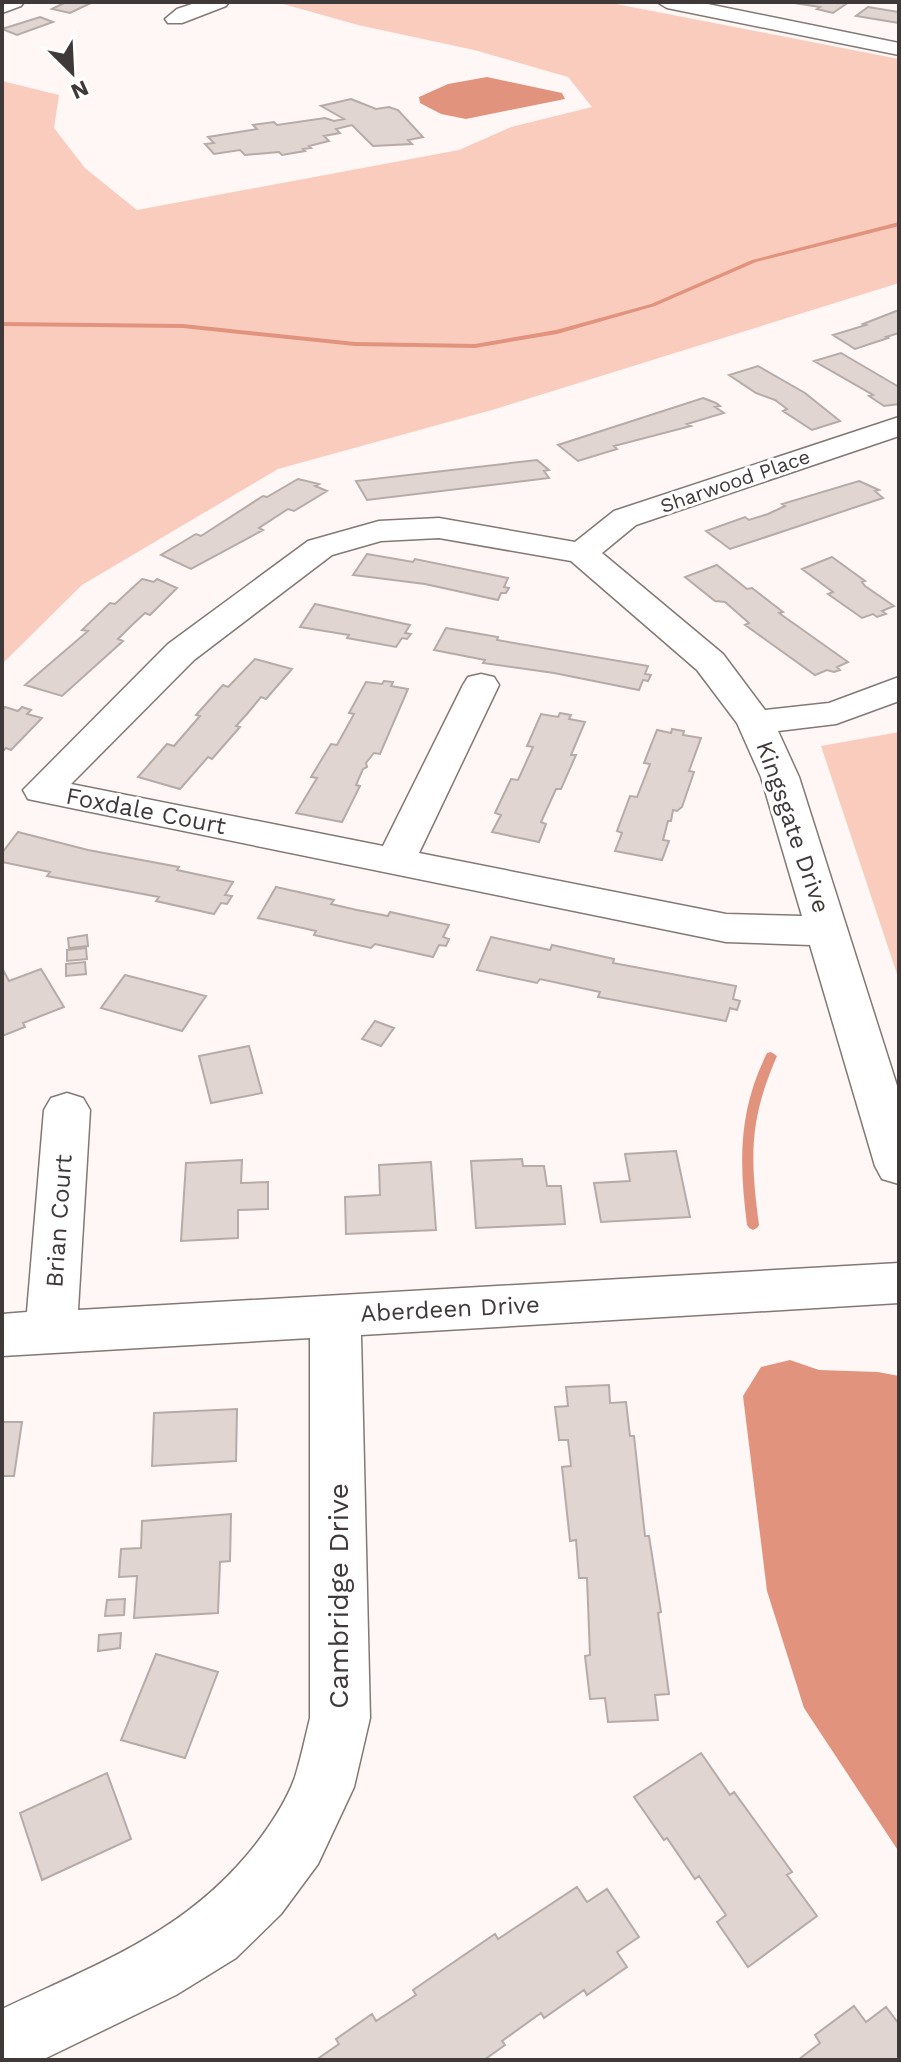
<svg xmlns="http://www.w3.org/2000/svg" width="901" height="2062" viewBox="0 0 901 2062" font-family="'Work Sans',sans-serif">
	<rect width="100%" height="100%" fill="#fef7f5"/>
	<path fill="#f9ccbe" d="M276,2H606L899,59V283L492,410L278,469L82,585L2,664V81L59,95L54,128L85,168L137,210L459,150L511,127L592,107L568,77L474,50L358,25Z
		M899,732V980L821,746Z"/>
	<path fill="#e1937d" d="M487,77L562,93L565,99L466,119L441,114L420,103L419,97L448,84Z
		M790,1360L819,1370L878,1372L899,1376V1852L804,1708L767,1591L743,1396L761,1367Z"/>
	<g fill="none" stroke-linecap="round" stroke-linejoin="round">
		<path fill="#e1937d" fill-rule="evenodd" d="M899,222V226L756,262L655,306L557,334L475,348L355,346L183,328L2,326V322L183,324L355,342L475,344L556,330L651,304L752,260Z
			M771,1052L777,1056C749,1120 750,1157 759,1225L757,1228L753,1230L749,1228L747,1225C739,1162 738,1111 767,1053Z"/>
	</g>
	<path fill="#e1d5d2" stroke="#b6aba7" stroke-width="2" d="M66,2H93L70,13L52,9Z
		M788,2H837L846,4L833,13L817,9L820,7Z
		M868,7L899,12V23L856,16Z
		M40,17L53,22L17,35L2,29Z
		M351,99L376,109L389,107L398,110L423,137L408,140L412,144L373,146L352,125L336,129L340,133L324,136L329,141L309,146L311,148L303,149L305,151L282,155L279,152L245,155L240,150L214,154L205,144L214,143L208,137L257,129L253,125L274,122L277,125L325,118L334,121L344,119L321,106Z
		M899,310V333L886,337L888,338L855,349L833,335L866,325L863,324Z
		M841,353L899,387V404L884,406L869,396L873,395L814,361Z
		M758,366L805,393L840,421L812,430L783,411L787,409L775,400L756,393L729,375Z
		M703,398L716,403L720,406L715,407L724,413L687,424L691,426L614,446L617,449L578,461L558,445Z
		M537,460L549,470L544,471L549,478L367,500L356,481Z
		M298,479L319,484L315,486L327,491L294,511L288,509L259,528L263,530L191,569L161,555L196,534L201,536L263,496L267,497Z
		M859,481L879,490L875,491L883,498L730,549L706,531L745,517L749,520L768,514L785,506L782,504Z
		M367,554L413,562L415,559L508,578L504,587L509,588L506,593H501L498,600L425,584L353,575Z
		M832,557L865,581L862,582L865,586L894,606L882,611L886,614L877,617L873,614L862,618L828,594L833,592L802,569Z
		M717,565L747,589L752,588L783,612L779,613L848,662L837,667L840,670L834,672L827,670L815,675L745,625L749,623L725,602L715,601L685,577Z
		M142,579L154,582L157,579L177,588L150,615L145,613L131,626L118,639L123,641L62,696L25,685L88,631L82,630L110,603L115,604Z
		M315,604L410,625L405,633L411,634L407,639L402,638L396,647L347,638L349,635L300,627Z
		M446,628L498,637L497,640L648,666L645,674L651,675L648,681L643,680L639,690L554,673L483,663L485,660L434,650Z
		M255,659L292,669L266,699L261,697L247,714L236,726L240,727L212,759L208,757L180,789L138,777L167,744L174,746L200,716L196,715L223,685L228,687Z
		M384,681L393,682L391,686L408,689L380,754L374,753L366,763L367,767L363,769L356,785L360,786L342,822L296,813L317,778L311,777L331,744L337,745L354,714L349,713L366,682L382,684Z
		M5,707L18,711L22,707L31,710L27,714L42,718L11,750L6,748L2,752V711Z
		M560,713L571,715L569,719L585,722L571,755H576L561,789H556L541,822L546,824L539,842L492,832L501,815L495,813L511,779L518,780L533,747L527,746L541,714L558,717Z
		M672,729L684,731L683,735L701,738L689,771L694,772L682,807L677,811L673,810L671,821H668L663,840L669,841L662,860L615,851L622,833L617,831L630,796L637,797L650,764L644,763L657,730L671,733Z
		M18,832L88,850L179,867L177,870L233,882L225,895L232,896L227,904L221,903L214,914L156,901L159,897L47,876L50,872L2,862V853Z
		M276,887L334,900L331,904L357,910L388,916L390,912L449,925L443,937L449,939L446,946L439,945L433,957L375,944L371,948L314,935L316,931L258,918Z
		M87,935L88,946L69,948L68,938Z
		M491,937L550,950L552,945L614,959L613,963L736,986L733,999L740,1001L737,1010L730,1008L726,1021L598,997L600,992L540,979L537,983L477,970Z
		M86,948L87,959L67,961V950Z
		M85,962L86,974L66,976V964Z
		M2,968L9,981L41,969L64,1007L23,1023L25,1027L2,1036Z
		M125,975L160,984L206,996L182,1031L101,1008Z
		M375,1021L394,1028L381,1046L362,1039Z
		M249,1046L262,1093L211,1103L199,1056Z
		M676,1151L690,1217L601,1222L594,1183L630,1181L625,1154Z
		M522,1159L523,1166H544L547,1186H561L565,1224L476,1228L471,1161Z
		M242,1160L241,1183L268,1182V1209L238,1210V1238L181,1241L186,1163Z
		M431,1162L436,1230L346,1234L345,1197L380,1195L379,1165Z
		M609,1385L610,1403L626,1402L630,1436H634L645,1536H649L661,1612L658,1613L669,1694L655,1695L658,1720L608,1722L605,1698L590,1699L585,1656L590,1655L587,1578H579L576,1540L570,1541L562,1467L571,1466L568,1440H559L555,1407L568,1406L566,1387Z
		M237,1409L236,1461L152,1466L154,1413Z
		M2,1422H22L14,1476H2Z
		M231,1514L230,1561L220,1562L218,1613L134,1618L137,1576L119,1577L121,1549L141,1548L142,1521Z
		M125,1599L124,1615L105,1616L107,1600Z
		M121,1633L120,1648L98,1651L99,1635Z
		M156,1654L218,1672L185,1758L121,1740Z
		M701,1753L730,1795L734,1792L792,1872L787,1875L817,1916L748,1967L717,1922L726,1915L699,1876L695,1879L667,1838L664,1840L634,1797Z
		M107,1773L131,1839L42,1880L20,1813Z
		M577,1887L587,1902L607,1889L639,1937L617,1952L627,1967L587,1995L584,1990L544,2018L541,2013L502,2041L505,2045L484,2060H316L339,2044L336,2039L372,2014L376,2021L416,1995L413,1990L495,1934L498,1939Z
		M854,2006L866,2022L886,2007L899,2024V2060H798L820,2043L815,2035Z"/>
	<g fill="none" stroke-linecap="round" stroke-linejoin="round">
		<g stroke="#837875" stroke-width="3">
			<path id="minor" d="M2,2H24L21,6L2,13Z
				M198,2H229L226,6L182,23H168L165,19L177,9Z
				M899,417V436L636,525L602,553L723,654L765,710L829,703L899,677V701L836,724L778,731L799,777L899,1092V1184L882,1179L875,1166L810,945L726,942L42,802L28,799L23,790L168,644L308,541L379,521L439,518L575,542L614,511ZM439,538L571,561L697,670L737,723L761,777L802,916L726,914L419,853L499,685L494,677L481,674L468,677L463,685L383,846L71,784L194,660L332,555L381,541Z
				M67,1093L83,1098L90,1110L78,1310L899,1263V1303L361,1335L370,1718L354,1787L318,1864L281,1914L236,1958L176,1995L42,2060H2V2009C101,1962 190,1931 259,1840C273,1821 287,1800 295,1777C301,1758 305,1738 310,1718V1338L2,1356V1314L27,1312L44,1110L51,1098Z"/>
		</g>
		<g stroke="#837875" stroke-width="3">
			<path id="major" d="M657,2H698L899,43V55L667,8Z"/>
		</g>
		<use href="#minor" fill="#fff" fill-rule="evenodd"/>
		<use href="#major" fill="#fff" fill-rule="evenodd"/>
	</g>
	<g text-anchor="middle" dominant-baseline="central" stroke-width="6" stroke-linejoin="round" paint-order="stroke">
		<g font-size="20" fill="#3f3a39" stroke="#fff">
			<text transform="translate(735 481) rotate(-19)">Sharwood Place</text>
		</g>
		<g font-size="24" fill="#3f3a39" stroke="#fff">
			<text transform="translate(146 811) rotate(11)">Foxdale Court</text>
			<text transform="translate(793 827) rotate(71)">Kingsgate Drive</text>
			<text transform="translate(59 1221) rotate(-86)">Brian Court</text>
			<text transform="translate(450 1309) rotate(-3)">Aberdeen Drive</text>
		</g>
		<g font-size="28" fill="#3f3a39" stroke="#fff">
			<text transform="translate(338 1596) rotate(-90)">Cambridge Drive</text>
		</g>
	</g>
	<rect width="901" height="2062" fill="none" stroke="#3f3a39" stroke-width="8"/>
	<g transform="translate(72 72) rotate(156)" stroke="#ffffff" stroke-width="6" paint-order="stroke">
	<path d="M0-6L14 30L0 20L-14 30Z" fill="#3f3a39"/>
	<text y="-12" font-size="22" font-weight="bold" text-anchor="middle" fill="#3f3a39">N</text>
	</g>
</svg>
